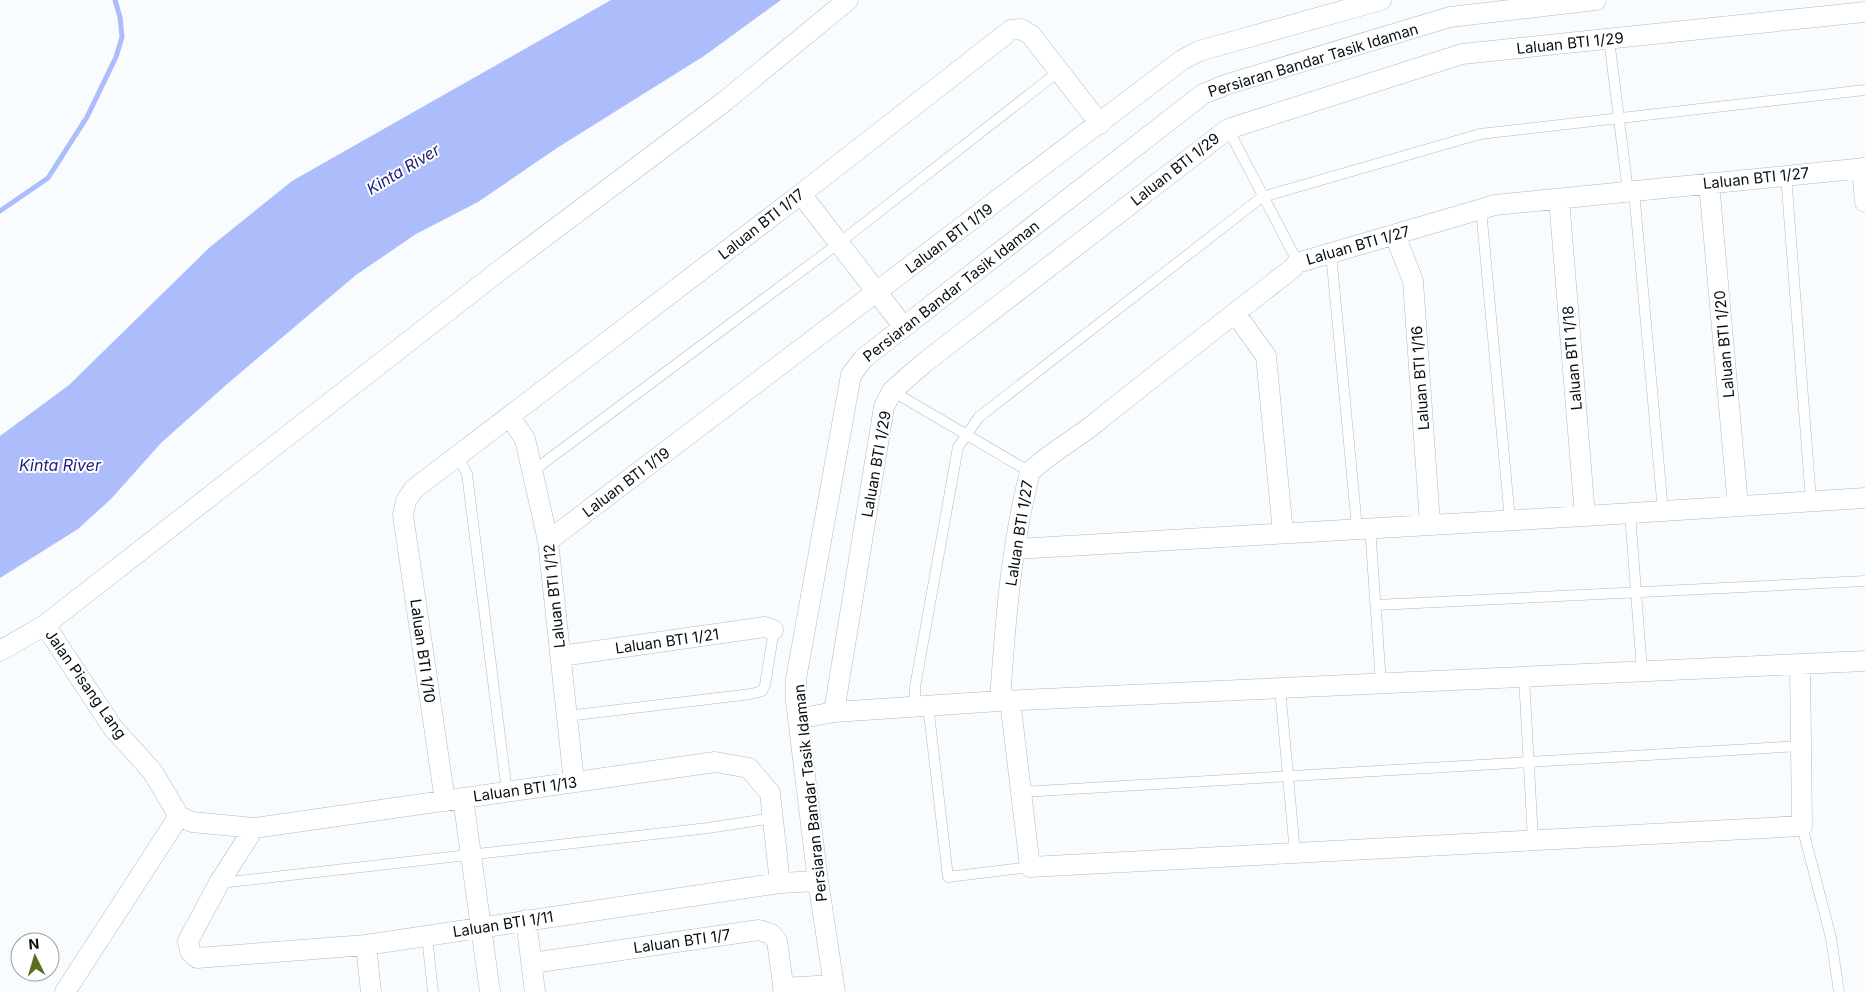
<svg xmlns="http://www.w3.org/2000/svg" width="1865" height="992" viewBox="0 0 1865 992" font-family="Inter,sans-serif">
	<rect width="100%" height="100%" fill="#f8fcff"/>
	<path fill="#adbdfc" d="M611,0H781L704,56L557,148L478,202L416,234L356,275L226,385L161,443L111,499L78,529L0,578V436L69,385L210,247L292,181Z"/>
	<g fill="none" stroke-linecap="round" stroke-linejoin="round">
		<path stroke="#adbdfc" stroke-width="5" d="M0,211L48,178L87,117L116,57L122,37L120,17L115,0"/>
		<g stroke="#a9bdc7" stroke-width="11">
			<path id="service" d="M1609,39L1628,192
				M1228,129L1294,255L1297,263
				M1786,175L1811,501
				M1634,191L1663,511
				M1481,209L1510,520
				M1331,253L1357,528
				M892,391L1030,472
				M458,456L467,474L507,792
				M533,471L839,243L1058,72
				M1630,513L1642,671
				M1370,527L1381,683
				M1376,605L1865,581
				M1524,677L1533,840
				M1280,688L1295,853
				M928,705L948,877L1030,867
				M915,706V687L958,447L979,417L1262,197L1480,134L1865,90
				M567,716L751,694L762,691L765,685L773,636V630
				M1021,792L1801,746
				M1802,826L1831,938L1839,992
				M220,883L708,828L773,818
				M427,936L433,992"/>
		</g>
		<g stroke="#a9bdc7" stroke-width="21">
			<path id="minor" d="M1862,168L1865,202
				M1709,183L1738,506
				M801,194L903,326
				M1559,199L1585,516
				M1395,235L1413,281L1430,524
				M1235,313L1266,356L1283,533
				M510,417L525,439L548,541L574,782
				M548,541L1182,60L1199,51L1381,0
				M1015,549L1585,516L1865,498
				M45,625L113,728L152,771L179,816
				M0,651L45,625L499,271L725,101L848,0
				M561,656L765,627L773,630
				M1010,700L1030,867L1802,826L1800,664
				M1000,701C1005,624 1011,546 1030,472C1049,453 1073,441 1094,424C1160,371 1226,320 1293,268L1297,263L1495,205L1865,168
				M834,712L884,407L892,391L924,363L1228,129L1462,54L1865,12
				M798,719L834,712L1000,701L1865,661
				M463,798L490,992
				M445,801L403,515L406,501L414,489L801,194L1011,30L1021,29L1031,35L1100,124
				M179,816L192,822L254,828L715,762L749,768L770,793L780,883
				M254,828L219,883L188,941L190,951L197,958L366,945L780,883L818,881
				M526,920L535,992
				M366,945L371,992
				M532,963L759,930L771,934L777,941L784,992
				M783,988L834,985
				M65,992L179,816
				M835,992L818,881L796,702V679L851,375L864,358L1203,94L1228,84L1450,17L1596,0"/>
		</g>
		<use href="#service" stroke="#fff" stroke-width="10"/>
		<use href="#minor" stroke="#fff" stroke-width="20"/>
	</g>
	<g text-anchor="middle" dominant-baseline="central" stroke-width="4" stroke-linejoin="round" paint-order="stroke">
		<g font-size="15" fill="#070e11" stroke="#fff">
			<text transform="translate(1570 43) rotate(-6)">Laluan BTI 1/29</text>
			<text transform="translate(1313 60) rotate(-17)">Persiaran Bandar Tasik Idaman</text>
			<text transform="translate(1175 169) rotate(-38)">Laluan BTI 1/29</text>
			<text transform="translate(1756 178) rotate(-6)">Laluan BTI 1/27</text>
			<text transform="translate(761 224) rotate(-38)">Laluan BTI 1/17</text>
			<text transform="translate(949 238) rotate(-37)">Laluan BTI 1/19</text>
			<text transform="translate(1358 245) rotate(-16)">Laluan BTI 1/27</text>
			<text transform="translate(951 291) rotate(-38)">Persiaran Bandar Tasik Idaman</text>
			<text transform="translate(1724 344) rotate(-95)">Laluan BTI 1/20</text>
			<text transform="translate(1572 358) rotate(-95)">Laluan BTI 1/18</text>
			<text transform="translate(1420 378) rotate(-94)">Laluan BTI 1/16</text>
			<text transform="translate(876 464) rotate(-80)">Laluan BTI 1/29</text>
			<text transform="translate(626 482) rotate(-37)">Laluan BTI 1/19</text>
			<text transform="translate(1019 533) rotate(-81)">Laluan BTI 1/27</text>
			<text transform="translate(554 596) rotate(-96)">Laluan BTI 1/12</text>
			<text transform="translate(667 641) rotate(-8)">Laluan BTI 1/21</text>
			<text transform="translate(423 651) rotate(82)">Laluan BTI 1/10</text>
			<text transform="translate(86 684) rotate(55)">Jalan Pisang Lang</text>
			<text transform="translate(525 789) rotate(-8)">Laluan BTI 1/13</text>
			<text transform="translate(810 793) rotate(-96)">Persiaran Bandar Tasik Idaman</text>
			<text transform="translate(503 924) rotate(-9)">Laluan BTI 1/11</text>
			<text transform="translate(682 941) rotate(-8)">Laluan BTI 1/7</text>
		</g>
		<g font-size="16" font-style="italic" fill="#1f2278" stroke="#fff">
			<text transform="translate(403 169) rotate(-31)">Kinta River</text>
			<text x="60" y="465">Kinta River</text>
		</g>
	</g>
	<g transform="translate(35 957) rotate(355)"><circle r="24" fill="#ffffff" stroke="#9c9fa0"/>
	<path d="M0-4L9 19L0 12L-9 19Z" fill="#596f1f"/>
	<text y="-8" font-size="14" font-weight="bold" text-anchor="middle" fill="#070e11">N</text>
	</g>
</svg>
